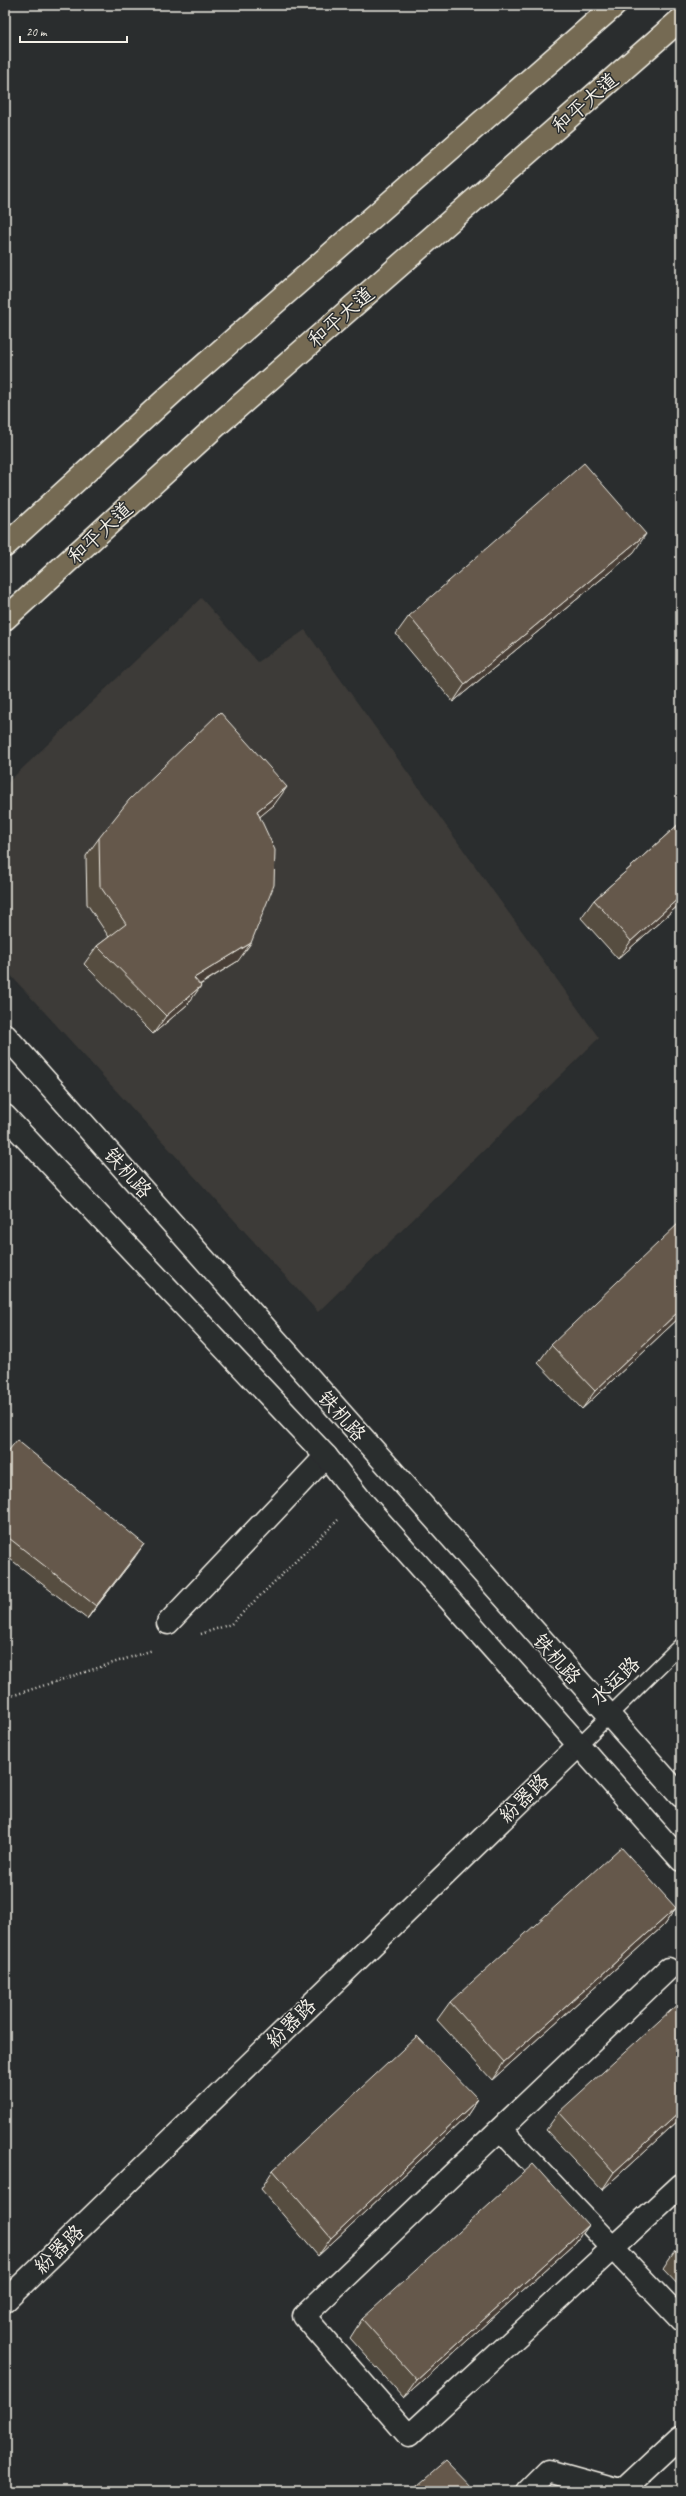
<svg xmlns="http://www.w3.org/2000/svg" width="686" height="2496" viewBox="0 0 686 2496" font-family="Caveat,'LXGW WenKai TC',sans-serif">
	<rect width="100%" height="100%" fill="#2a2d2e"/>
	<filter id="ink" filterUnits="userSpaceOnUse"><feTurbulence type="fractalNoise" baseFrequency=".025" numOctaves="2"/><feDisplacementMap in="SourceGraphic" scale="8" xChannelSelector="R" yChannelSelector="G"/><feConvolveMatrix kernelMatrix="1 2 1 2 8 2 1 2 1" color-interpolation-filters="sRGB"/></filter>
	<g filter="url(#ink)">
		<path fill="#3c3a37" d="M201,598L258,662L305,630L599,1038L318,1312L5,969V785Z"/>
		<g fill="none" stroke-linecap="round" stroke-linejoin="round">
			<g stroke="#f4f1e8" stroke-width="17">
				<path id="lane" d="M578,1746L681,1645"/>
			</g>
			<g stroke="#f4f1e8" stroke-width="25">
				<path id="street" d="M168,1623L326,1456
					M668,1969L304,2316L409,2436L681,2185
					M501,2130L681,2320
					M5,2301L578,1746
					M528,2491L548,2471L620,2491
					M622,2491L680,2437"/>
			</g>
			<g stroke="#f4f1e8" stroke-width="25">
				<path id="secondary" d="M5,1035L681,1796
					M5,1116L326,1456L360,1499L681,1860"/>
			</g>
			<g stroke="#f4f1e8" stroke-width="25">
				<path id="primary" d="M5,546L178,388L615,5
					M5,619L214,428L681,19"/>
			</g>
			<path stroke="#f4f1e8" stroke-width="2.5" stroke-dasharray="1 3" stroke-linecap="butt" d="M201,1634L231,1624L338,1520
				M5,1698L153,1650"/>
			<use href="#lane" stroke="#2a2d2e" stroke-width="14"/>
			<use href="#street" stroke="#2a2d2e" stroke-width="22"/>
			<use href="#secondary" stroke="#2a2d2e" stroke-width="22"/>
			<use href="#primary" stroke="#746b52" stroke-width="22"/>
		</g>
		<path fill="#574d41" stroke="#f4f1e8" d="M634,552L453,702L396,634L409,616Z
			M274,805L260,816L238,961L200,985L188,1004L153,1034L84,964L97,946L109,937L87,904L86,856L99,838Z
			M681,822V903L618,959L581,918L594,900Z
			M681,1316L582,1409L538,1363L551,1345Z
			M5,1455L135,1557L87,1619L5,1555Z
			M676,1908L663,1926L492,2080L437,2020L450,2002Z
			M478,2099L466,2117L318,2256L261,2189L273,2170Z
			M559,2112L681,2118L602,2190L546,2130Z
			M588,2225L575,2243L404,2398L350,2338L362,2319Z
			M681,2246V2288L663,2269L675,2251Z"/>
		<path fill="#473e35" stroke="#f4f1e8" d="M646,534L634,552L453,702L465,684Z
			M287,787L274,805L245,829L257,811Z
			M681,896V903L618,959L631,941Z
			M251,943L238,961L181,996L194,978Z
			M201,986L188,1004L153,1034L166,1016Z
			M681,1309V1316L582,1409L595,1391Z
			M144,1544L135,1557L87,1619L96,1606Z
			M676,1908L663,1926L492,2080L504,2062Z
			M478,2099L466,2117L318,2256L331,2238Z
			M681,2111V2118L602,2190L614,2172Z
			M588,2225L575,2243L404,2398L417,2380Z"/>
		<path fill="#65594c" stroke="#f4f1e8" d="M584,463L646,534L465,684L409,616Z
			M220,712L287,787L257,811L275,850L274,885L251,943L194,978L201,986L166,1016L97,946L126,924L100,886L99,838L129,800Z
			M681,822V896L631,941L594,900Z
			M681,1221V1309L595,1391L551,1345Z
			M17,1440L144,1544L96,1606L5,1535V1455Z
			M621,1847L676,1908L504,2062L450,2002Z
			M681,2001V2111L614,2172L559,2112Z
			M417,2036L478,2099L331,2238L273,2170Z
			M533,2164L588,2225L417,2380L362,2319Z
			M681,2246V2257L675,2251Z
			M446,2461L475,2491H411Z"/>
	</g>
	<g text-anchor="middle" dominant-baseline="central" stroke-width="3" stroke-linejoin="round" paint-order="stroke">
		<g font-size="20" fill="#f4f1e8" stroke="#2a2d2e">
			<text transform="translate(585 103) rotate(-41)">和平大道</text>
			<text transform="translate(341 317) rotate(-41)">和平大道</text>
			<text transform="translate(100 533) rotate(-43)">和平大道</text>
			<text transform="translate(128 1173) rotate(48)">铁机路</text>
			<text transform="translate(342 1416) rotate(48)">铁机路</text>
			<text transform="translate(557 1659) rotate(48)">铁机路</text>
			<text transform="translate(615 1681) rotate(-44)">水运路</text>
			<text transform="translate(524 1798) rotate(-44)">紛器路</text>
			<text transform="translate(291 2023) rotate(-44)">紛器路</text>
			<text transform="translate(59 2249) rotate(-44)">紛器路</text>
		</g>
	</g>
	<rect width="686" height="2496" fill="none" stroke="#2a2d2e" stroke-width="20"/>
	<rect x="10" y="10" width="666" height="2476" fill="none" stroke="#f4f1e8" stroke-width="1.5" filter="url(#ink)"/>
	<path d="M20 36v6h107v-6" fill="none" stroke="#f4f1e8" stroke-width="2"/>
	<text x="26" y="36" font-size="12" fill="#f4f1e8" stroke="#2a2d2e" stroke-width="3" paint-order="stroke">20 m</text>
</svg>
